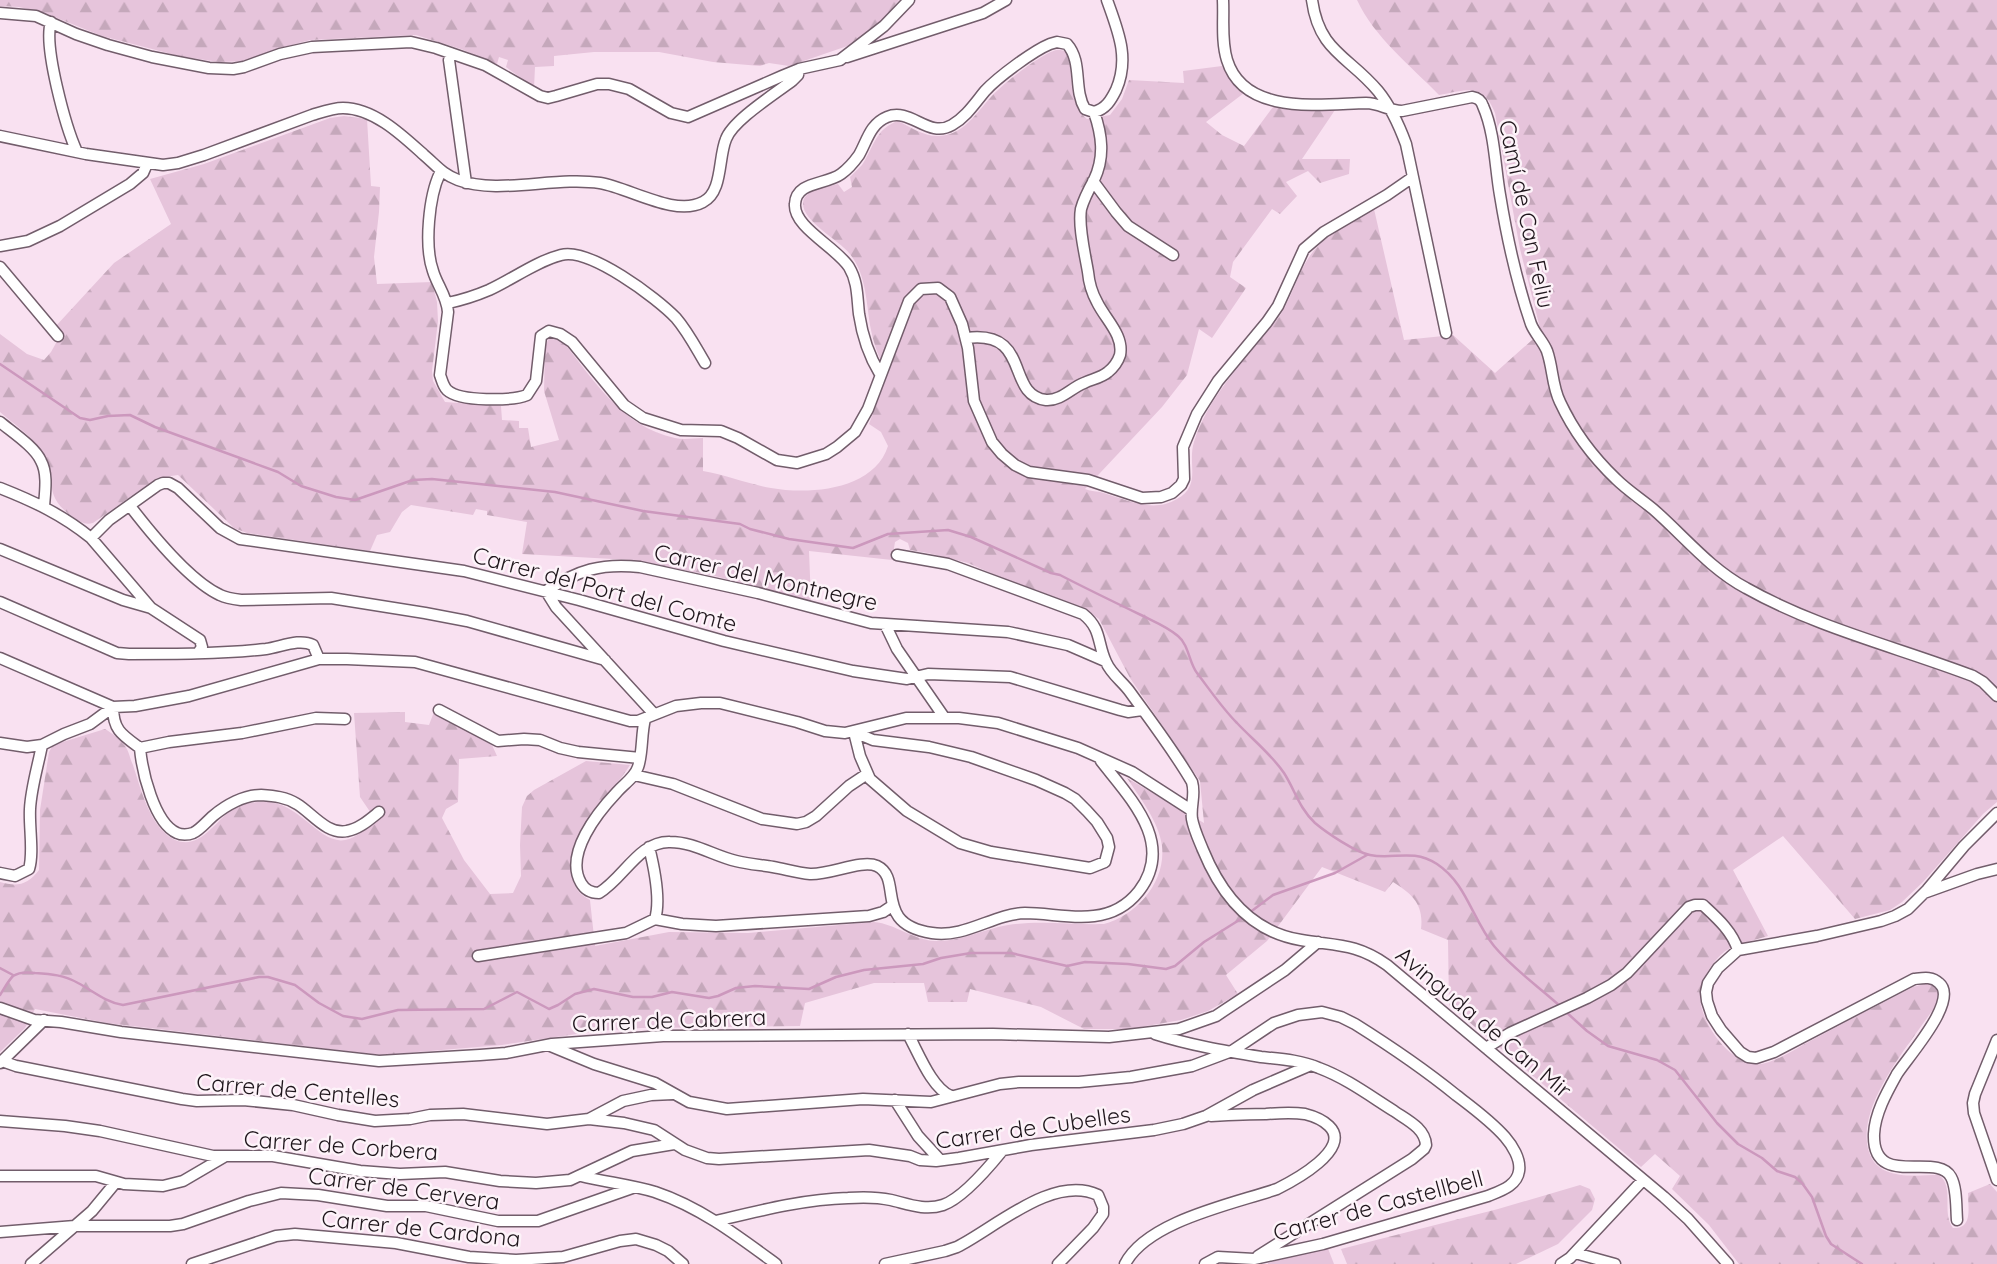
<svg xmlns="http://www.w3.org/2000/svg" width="1997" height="1264" viewBox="0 0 1997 1264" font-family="Quicksand,sans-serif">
	<defs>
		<pattern id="forest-firs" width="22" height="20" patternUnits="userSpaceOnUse" patternTransform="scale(1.75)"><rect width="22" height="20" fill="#e6c4db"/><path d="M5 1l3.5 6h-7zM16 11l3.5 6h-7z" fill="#c5a8bb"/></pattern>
	</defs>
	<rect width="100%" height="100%" fill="#f9e1f1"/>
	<path fill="url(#forest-firs)" d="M0,0H899L888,14L862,41L789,66L769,63L760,66L713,62L659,52H594L554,56V66L535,67L534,88L506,67L508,60L499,57L497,64L461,49L416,35L310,40L273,50L249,61L219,62L179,56L102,36L42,12L19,7L0,6Z
		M1357,0H1997V802L1983,814L1923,882L1902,902L1890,910L1855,919L1783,836L1733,870L1768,936C1756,940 1731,945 1723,953C1712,962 1701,980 1700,994C1698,1020 1731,1068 1761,1064C1779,1061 1798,1047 1814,1039C1847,1021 1880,1004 1913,987L1928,983L1934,984L1938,993L1936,1005C1912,1042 1854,1106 1869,1152C1872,1161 1877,1167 1886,1171C1902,1178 1922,1175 1939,1175C1955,1187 1941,1213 1953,1228C1973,1229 1968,1208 1968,1193L1990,1184L1997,1192V1264H1739L1709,1225L1672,1189L1680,1176L1655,1154L1641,1167L1449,1005L1448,940L1421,929C1424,904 1412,894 1393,882L1385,892L1322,867L1267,941L1226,975L1238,994L1208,1011L1181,1020L1129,1029H1084L1041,1007L970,989L967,1002H928L924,983H874L805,1003L800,1026L642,1028L597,1031L502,1045L381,1055L107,1023L35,1009L25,1028L0,1052V882C17,887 28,885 39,870L40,810L49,752L53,745L105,729C113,734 119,738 125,746C129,751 130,759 133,765C141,789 149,825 173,839C198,852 214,823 230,811C238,805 251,802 261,802C299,799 318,845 345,840C356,838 367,828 377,822L360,797L354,713L405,712V722L429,725L434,712L492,745L497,756L459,759L458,802L446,809L442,818L464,860L490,894L513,893L521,876L520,845L522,807L527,796L534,790L586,761L630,765C609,799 566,831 572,875C574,888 579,894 590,900L595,946L669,932L748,933L874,922C896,924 913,940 935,941C961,942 983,929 1008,925C1039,920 1073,925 1104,924C1137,915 1166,882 1162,846C1159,822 1140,798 1127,778L1204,823L1200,781L1130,678L1099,619L1082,607L1000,577L968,563L928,553L910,550L908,543L900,539L895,542L892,560L809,551L811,601L715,576L631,560L522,554L527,522L487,515V511L476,509L473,515L411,505L402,512L390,532L377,535L370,551L247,533L234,528L178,475L157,478L93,523C84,525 81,522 73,517C38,493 61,476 41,450C30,435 14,424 0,412V334L27,354L44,360L51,352L61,334L55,327L114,263L171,224L150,179L204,164L330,118L344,116L367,119L371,186L380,187L379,212L374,257L377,284L432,282L437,302L438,321L432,371L433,381L445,402L501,406L502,420L519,421V428H528L531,447L559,440L544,391L545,346L549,338H556L564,343C595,382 623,427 675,438C684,440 694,438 703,438V471C726,475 748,484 771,488C810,495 874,490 888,446L881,432L869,424L887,376C881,361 874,346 871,330C866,304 867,274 849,253C839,240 802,221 803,203C804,189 828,187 838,184L844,192L852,187L850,177C854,173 858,169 862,165C874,147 875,129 898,121C910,127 925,137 939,136C967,135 979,107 998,90C1008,80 1044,52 1057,50C1063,50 1062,50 1067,53C1075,76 1066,102 1087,119L1110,115L1122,99L1129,80L1184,83L1183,71L1222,66L1230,80L1244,93L1206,122L1222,135L1244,146L1273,107L1293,110H1335L1302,159H1350L1349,174L1320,183L1308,171L1286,182L1297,196L1280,214L1272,209L1233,262L1230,277L1246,288L1212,338L1199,329L1187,375L1162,407L1085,489C1090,491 1095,491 1100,492C1126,499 1152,514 1177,499C1202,485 1187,464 1194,442C1209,393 1251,355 1281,314C1294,293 1300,264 1318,246C1333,231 1356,220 1374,209L1404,340L1453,335L1495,373L1541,332L1520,249L1495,113C1483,82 1467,90 1439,95C1411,66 1374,37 1357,0Z
		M1580,1185L1590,1189L1595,1199L1592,1210L1558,1244L1516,1264H1347L1341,1249L1498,1209Z"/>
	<path fill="#e6c4db" d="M1327,1246L1334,1264H1268V1263Z"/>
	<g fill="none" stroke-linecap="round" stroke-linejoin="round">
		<path stroke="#cc98bd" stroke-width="2.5" d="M0,364L80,418L90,420L108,416L130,415L155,427L278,472L301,486L336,497L355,500L413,480L432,479L555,492L643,511L740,524L750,529L789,539L853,548L888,534L948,530L971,537L1051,573L1060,575C1087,589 1114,602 1141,615C1153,621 1168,627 1178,636C1189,645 1189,663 1197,673C1210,690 1222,708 1237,723C1252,739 1272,755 1284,773C1295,790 1299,808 1315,823C1327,833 1355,852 1370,855C1394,860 1411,848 1437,864C1467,884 1472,919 1494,946C1513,969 1538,986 1560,1006
			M1249,913L1273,895L1335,873L1367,855
			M0,968L13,975
			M0,995C4,989 8,981 13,976C19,972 28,972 35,973C51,974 64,975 78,983C93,991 105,1002 123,1005L259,977H268L295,985L319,1003L343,1016L362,1019L398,1010L484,1009L517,992L549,1009L558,1005L575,994L594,989L633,997H652L672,992L709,998L718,996L736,988L755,986L809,989L836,977L864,970L923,964L941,958L971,953H1011L1067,966L1085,962L1128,964L1166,969L1175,966L1204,942L1244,917
			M1565,1011L1587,1031L1608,1046L1657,1060L1675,1070L1717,1123L1738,1144L1762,1158L1777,1171L1795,1177L1802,1183L1812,1197L1826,1236L1831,1244L1862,1264"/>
		<g stroke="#725d6b" stroke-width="13">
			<path id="street" d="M1223,0C1224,19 1221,41 1227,60C1244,116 1321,104 1366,103C1379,103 1389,111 1402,111L1472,97C1478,98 1481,100 1483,106C1495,133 1495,167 1500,195C1507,238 1517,283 1531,324C1535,334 1543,341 1547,351C1553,368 1552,386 1560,402C1573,430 1594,458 1616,479C1627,490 1641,499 1653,509C1683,535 1710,569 1746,588C1817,628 1897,647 1973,676L1983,682L1997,696
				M1312,0C1319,52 1349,56 1378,91C1391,107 1399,125 1406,144L1446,333
				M0,13L36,16L76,34L108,45L152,57L209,68L233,69L244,67L280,54L312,47L411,42L436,48L485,65L540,96L548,98L556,96L597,84H609L629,89L671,113L688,117L782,76L799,69L840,60L884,26L909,0
				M51,22C43,46 66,128 77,152
				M451,53L449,60L466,183
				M847,57L983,13L1006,0
				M0,136L86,154L163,165L178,163L204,155L312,115C322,112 333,108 343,108C374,108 403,136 424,155C437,166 442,174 458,180C498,195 556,176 600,183C630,188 675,217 703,202C723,192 718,158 726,139C733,120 775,94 793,80L798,75L799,69
				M440,173C429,196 424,246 433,271C437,285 447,296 448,312L440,375C442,380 443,386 447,390C460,402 512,401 527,395L536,381L541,336L549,331L560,334L572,342L624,405L643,418L681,430L721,431L738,438L777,460L797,463L826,454L837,447L855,432L868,409L909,301L921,289L938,288L950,297L962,324L968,348L974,401L992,442L1002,454L1015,465L1029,472L1088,480L1142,498L1161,497L1172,493L1181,485L1184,479L1183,447L1197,414L1218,381L1267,322L1278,306L1304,249L1324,232L1387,195L1413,177
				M1093,181L1116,212L1128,226L1173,255
				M0,246L28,241L60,226L130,184L143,173L147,164
				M0,267L58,336
				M448,303C462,300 475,296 489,290C513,279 535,262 561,255C589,247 657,298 676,318C688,332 696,348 705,363
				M967,338C1032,330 1005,395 1046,400C1061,401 1071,388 1084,383C1092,379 1101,378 1108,372C1113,368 1118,361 1120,355C1124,335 1105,319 1097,302C1092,293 1089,283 1088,272C1085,254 1078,226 1081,209C1084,198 1089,189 1094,180C1105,157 1102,135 1094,112
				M880,374C869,356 862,334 859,314C857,297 858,282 849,267C836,247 793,227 795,204C796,181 826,185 841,174C848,169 854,162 859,155C867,141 870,124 887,117C911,107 928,139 952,125C966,117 975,103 985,91C998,77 1033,51 1050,44L1057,42L1067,44C1083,62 1073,89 1085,109L1094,112C1106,109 1111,100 1116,90C1130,58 1118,31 1107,0
				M0,422C12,432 35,447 41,461C48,474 45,492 44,506
				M0,488C33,501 63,515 91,538L151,608L200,640L202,647L198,653
				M130,506C150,532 190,581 220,595C226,598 233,599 241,600L331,598L425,613L467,621L605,660
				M91,538L109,520L158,485L163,483H169L178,488L220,528L240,539L464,571L579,600L724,641L853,671L907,679L928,674L1010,677L1120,710L1128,712L1142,710
				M0,549L123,600L151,608
				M897,555L948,564L1083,614C1102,629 1097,643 1106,662C1111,674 1123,682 1130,692C1151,721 1174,751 1192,782C1196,795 1190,806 1192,819C1194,830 1199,840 1203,850C1221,894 1251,932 1301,940C1336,946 1356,943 1387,965L1664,1197L1688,1219L1728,1264
				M0,602L117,653L129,654C174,654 220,654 266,649C281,647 299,638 313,645L319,659
				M885,624L897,649L944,717
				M0,658L113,707L135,706L189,696L319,659H347L415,662L630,721H638L676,706L701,703H720L797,722L825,731L845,733L906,718H959L998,723L1078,748L1132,772L1191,810
				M113,707C113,730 122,735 140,748C142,771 154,823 177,833C181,835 188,835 193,833C200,830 207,821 213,816C226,805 244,795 261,795C274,796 286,797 297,804C312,813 327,835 347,831C359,829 369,820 379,812
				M439,710L498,741L524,739L540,740L560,748L578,752L640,758
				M654,714L556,607L546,591C578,570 601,563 640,567L758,593L871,623L1008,632L1068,645L1105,661
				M645,719C641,734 643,753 638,767C635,777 624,784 617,792C598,812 564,854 581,883C585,890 592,893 599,893C624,878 639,841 670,842C694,842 714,856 736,861C748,864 761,865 773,867C785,869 797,873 810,874C830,875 862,859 877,866C904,879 872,924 932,933C966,938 993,914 1025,913C1048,913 1071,919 1094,916C1112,914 1128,905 1139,891C1176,843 1129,797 1101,761
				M854,732L873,740L929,747L971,757L1036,780L1065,793L1075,799L1087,811L1097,822L1107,838L1109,847L1105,862L1090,868L991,852L960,843L907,811L870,779L860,756Z
				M0,743L27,747L42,745L64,734L90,724L113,707
				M140,748L169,742L242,733L316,718L345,719
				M634,775L673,784L762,819L797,824L806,822L816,816L849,786L867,774
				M649,847C654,867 661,900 655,919
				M0,873L15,876L29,869C34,853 29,828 30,809C31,788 38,766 42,745
				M1924,893L1977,874L1997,869
				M478,956L626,933L655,919L682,924L716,926L869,916L883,912L892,906
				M0,1008L34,1020L61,1022L121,1032L379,1061L480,1055L506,1053L552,1044L663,1036L993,1034L1109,1037L1179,1029L1216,1016L1285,970L1318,942
				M908,1034C918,1052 932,1089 951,1096
				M1155,1034C1189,1045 1225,1051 1261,1057C1281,1059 1300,1060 1319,1068C1346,1078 1370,1096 1394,1111C1407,1120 1425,1128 1426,1145L1424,1149L1412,1159L1258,1256
				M1997,1040L1975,1094L1973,1103L1974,1113L1997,1180
				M548,1045L594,1064L655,1083L689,1102L727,1109L863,1099L931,1102L1000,1084L1019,1082H1079L1131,1077L1192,1066L1232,1051L1274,1023L1298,1015L1322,1012L1341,1017L1355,1024C1390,1046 1424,1069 1456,1095C1473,1108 1491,1121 1505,1137C1512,1145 1521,1159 1519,1171C1517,1186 1500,1191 1488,1196L1323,1244L1254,1259L1218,1257L1205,1264
				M1486,1048L1510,1033L1587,998L1611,985L1627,973L1689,907L1695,905H1703C1717,918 1732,931 1738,950
				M2,1061L16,1066L182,1099L197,1101L243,1100L293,1105L338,1115L375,1121L410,1119L430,1115L463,1114L547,1124L589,1119L623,1101L651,1095L673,1094
				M0,1063L44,1020
				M895,1100L918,1136L940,1160
				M589,1119L624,1123L654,1130L685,1150L707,1158L719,1159L869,1150L910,1156L920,1160L936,1161L959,1158L1031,1145L1154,1130L1183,1124L1206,1116L1253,1090L1311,1065
				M0,1121L65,1126L100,1131L213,1156H273L360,1171L400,1174L445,1172L500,1181L536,1183L570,1180L632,1151L674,1144
				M0,1176H96L124,1184L163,1186L183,1181L224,1157
				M581,1176C605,1182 631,1185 655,1192C700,1207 738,1236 776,1264
				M1957,1220C1956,1207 1957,1188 1951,1177C1937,1151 1872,1190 1874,1134C1875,1113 1887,1092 1897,1074C1907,1058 1960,1000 1939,983C1932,976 1923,978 1914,979L1774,1052L1756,1058L1748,1057L1740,1052L1721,1030L1712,1016L1707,1001L1706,992L1708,983L1718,968L1738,950L1817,936L1881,921L1895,916L1908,909L1927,890L1964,846L1997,813
				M716,1221C758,1211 805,1199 848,1198C862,1197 877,1197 891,1200C908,1204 925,1211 943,1205C963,1198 989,1167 1002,1151
				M0,1232L75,1226H170L183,1224L249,1201L281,1193L318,1195L387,1206H426L498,1221H538L635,1187
				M1575,1253L1615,1264
				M31,1264L92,1211L116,1182
				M192,1264L276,1236L295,1234L396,1243L469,1257L516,1260L563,1257L620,1241L636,1239L656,1245L668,1251L683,1264
				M885,1264L945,1251L957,1247C995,1228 1053,1174 1098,1195L1103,1207V1214L1093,1228L1058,1264
				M1125,1264C1147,1221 1233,1204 1277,1189C1293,1181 1353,1149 1329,1126C1323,1120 1313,1116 1305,1114C1292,1112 1278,1113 1266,1114C1248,1114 1229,1115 1211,1116
				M1561,1264L1570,1258L1643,1180"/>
		</g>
		<use href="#street" stroke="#fff" stroke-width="10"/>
	</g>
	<g text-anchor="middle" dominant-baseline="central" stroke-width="5" stroke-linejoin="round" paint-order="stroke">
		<g font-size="23" fill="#1f161c" stroke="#fdf3f9">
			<text transform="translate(1527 214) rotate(78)">Camí de Can Feliu</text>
			<text transform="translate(766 577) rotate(13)">Carrer del Montnegre</text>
			<text transform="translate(605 589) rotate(15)">Carrer del Port del Comte</text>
			<text transform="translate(669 1020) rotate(-2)">Carrer de Cabrera</text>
			<text transform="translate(1484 1022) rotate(40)">Avinguda de Can Mir</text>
			<text transform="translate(298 1090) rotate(5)">Carrer de Centelles</text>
			<text transform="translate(1033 1127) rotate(-8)">Carrer de Cubelles</text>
			<text transform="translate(341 1145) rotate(4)">Carrer de Corbera</text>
			<text transform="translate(404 1188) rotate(8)">Carrer de Cervera</text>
			<text transform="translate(1378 1205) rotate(-15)">Carrer de Castellbell</text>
			<text transform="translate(421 1228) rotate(6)">Carrer de Cardona</text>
		</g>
	</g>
</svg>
